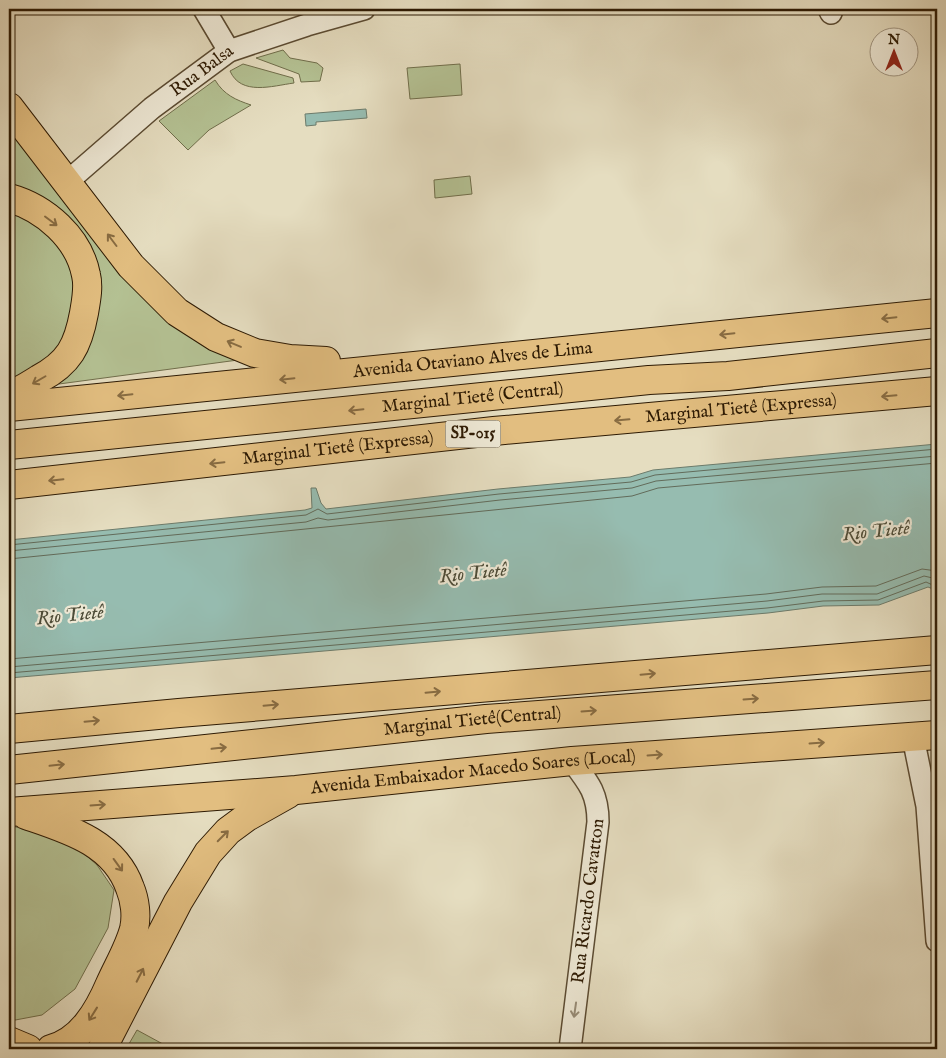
<svg xmlns="http://www.w3.org/2000/svg" width="946" height="1058" viewBox="0 0 946 1058" font-family="'IM FELL English',serif">
	<rect width="100%" height="100%" fill="#e5ddc0"/>
	<filter id="stains"><feTurbulence type="fractalNoise" baseFrequency=".004" numOctaves="4"/><feColorMatrix values="0 0 0 0 .2 0 0 0 0 .09 0 0 0 0 .02 0 0 0 .5 -.17"/></filter>
	<radialGradient id="worn" r=".72"><stop offset=".6" stop-color="#630" stop-opacity="0"/><stop offset="1" stop-color="#630" stop-opacity=".3"/></radialGradient>
	<path fill="#b4c193" stroke="#706e4b" d="M283,50L290,58L317,63L323,68L320,81L301,82L299,74L256,58Z
		M243,64L293,78L294,83C272,86 241,96 230,71Z
		M460,64L462,95L410,99L407,68Z
		M215,80C224,95 236,100 251,105L209,130L188,150L159,121Z
		M9,128L130,284L152,306L171,320L238,360L59,384L57,381L93,276L9,188Z
		M470,176L472,194L435,198L434,180Z
		M9,210L19,211L65,248L79,276L67,341L51,362L9,386Z
		M9,825L72,843L97,865L114,890L108,928L75,989L42,1015L10,1021Z
		M137,1030L172,1049H126Z"/>
	<path fill="#96bcb0" stroke="#6c7b6b" d="M366,109L367,118L316,122V125L306,126L305,114Z
		M937,444V628L933,589L928,587L879,605L823,606L768,613L9,678V540L305,510L312,508L311,488H316L321,503L326,509L498,489L630,477L653,470Z"/>
	<g fill="none" stroke-linecap="round" stroke-linejoin="round">
		<path stroke="#626b5a" stroke-width="1" d="M9,545L306,515L318,509L327,514L499,494L631,482L655,475L937,449
			M9,551L306,522L318,518L328,520L500,500L632,488L656,481L937,456
			M9,559L632,496L658,488L937,463
			M9,659L766,594L822,587L876,586L922,569L937,571
			M9,667L767,601L822,594H877L924,576L937,579
			M9,673L767,608L823,601L878,600L926,582L937,587"/>
		<g stroke="#5b4b32" stroke-width="24">
			<g id="minor">
				<path d="M204,9L229,51"/>
				<path d="M829,9L831,13"/>
				<path id="s1" d="M67,182L152,108L229,51L307,25L364,9"/>
				<path d="M913,737L927,806L937,941"/>
				<path id="s2" d="M570,1049L598,822C598,794 589,783 572,761"/>
			</g>
		</g>
		<g stroke="#2d1a03" stroke-width="30">
			<g id="highway">
				<path d="M9,107L131,266L177,312L216,337L255,353L290,359L326,361"/>
				<path d="M9,198C45,208 79,238 86,275C89,287 86,301 84,313C78,346 69,363 39,379C29,385 20,392 9,394"/>
				<path id="s3" d="M9,407L937,313"/>
				<path id="s4" d="M9,445L649,380L728,376L937,353"/>
				<path id="s5" d="M9,485L494,431L937,391"/>
				<path d="M9,729L179,713L937,650"/>
				<path id="s6" d="M9,770L486,719L937,685"/>
				<path id="s7" d="M9,812L296,790L572,761L937,735"/>
				<path d="M26,815C67,829 114,842 130,888C135,900 137,916 134,929C129,948 118,966 110,984C98,1012 81,1041 51,1049"/>
				<path d="M9,1041L28,1049"/>
				<path d="M102,1049L178,902L208,853L228,831L247,817L288,794"/>
			</g>
		</g>
		<use href="#minor" stroke="#eee9d6" stroke-width="21"/>
		<use href="#highway" stroke="#e2be80" stroke-width="28"/>
	</g>
	<defs><path id="oneway-shaft" d="M-6 0H5M1.5-3L5.5 0L1.5 3" fill="none" stroke-width="1.6" stroke-linecap="round" stroke-linejoin="round" transform="scale(1.25)"/></defs>
	<g stroke="#886c42">
		<use href="#oneway-shaft" transform="translate(51 221) rotate(37)"/>
		<use href="#oneway-shaft" transform="translate(112 240) rotate(-127)"/>
		<use href="#oneway-shaft" transform="translate(889 318) rotate(174)"/>
		<use href="#oneway-shaft" transform="translate(727 334) rotate(174)"/>
		<use href="#oneway-shaft" transform="translate(234 344) rotate(-157)"/>
		<use href="#oneway-shaft" transform="translate(287 379) rotate(174)"/>
		<use href="#oneway-shaft" transform="translate(39 380) rotate(150)"/>
		<use href="#oneway-shaft" transform="translate(125 395) rotate(174)"/>
		<use href="#oneway-shaft" transform="translate(889 396) rotate(175)"/>
		<use href="#oneway-shaft" transform="translate(356 410) rotate(174)"/>
		<use href="#oneway-shaft" transform="translate(622 420) rotate(175)"/>
		<use href="#oneway-shaft" transform="translate(217 463) rotate(174)"/>
		<use href="#oneway-shaft" transform="translate(56 480) rotate(174)"/>
		<use href="#oneway-shaft" transform="translate(648 674) rotate(-5)"/>
		<use href="#oneway-shaft" transform="translate(433 692) rotate(-5)"/>
		<use href="#oneway-shaft" transform="translate(751 699) rotate(-4)"/>
		<use href="#oneway-shaft" transform="translate(271 705) rotate(-5)"/>
		<use href="#oneway-shaft" transform="translate(589 711) rotate(-4)"/>
		<use href="#oneway-shaft" transform="translate(92 721) rotate(-5)"/>
		<use href="#oneway-shaft" transform="translate(817 743) rotate(-4)"/>
		<use href="#oneway-shaft" transform="translate(219 748) rotate(-6)"/>
		<use href="#oneway-shaft" transform="translate(655 755) rotate(-4)"/>
		<use href="#oneway-shaft" transform="translate(57 765) rotate(-6)"/>
		<use href="#oneway-shaft" transform="translate(98 805) rotate(-4)"/>
		<use href="#oneway-shaft" transform="translate(223 836) rotate(-45)"/>
		<use href="#oneway-shaft" transform="translate(118 865) rotate(54)"/>
		<use href="#oneway-shaft" transform="translate(140 975) rotate(-63)"/>
		<use href="#oneway-shaft" transform="translate(93 1014) rotate(122)"/>
	</g>
	<use stroke="#978c77" href="#oneway-shaft" transform="translate(575 1010) rotate(98)"/>
	<g text-anchor="middle" dominant-baseline="central" stroke-width="4.5" stroke-linejoin="round" paint-order="stroke">
		<rect fill="#eee9d6" stroke="#675842" stroke-width="1" x="445.5" y="420.5" width="55" height="27" rx="4"/>
		<g font-size="16" font-weight="bold" fill="#2d1a03">
			<text x="473" y="434">SP-015</text>
		</g>
		<g font-size="18" fill="#2d1a03" stroke="#eee9d6">
			<text stroke="none"><textPath href="#s1" startOffset="175">Rua Balsa</textPath></text>
			<text stroke="none"><textPath href="#s3" startOffset="466">Avenida Otaviano Alves de Lima</textPath></text>
			<text stroke="none"><textPath href="#s4" startOffset="466">Marginal Tietê (Central)</textPath></text>
			<text stroke="none"><textPath href="#s5" startOffset="736">Marginal Tietê (Expressa)</textPath></text>
			<text stroke="none"><textPath href="#s5" startOffset="331">Marginal Tietê (Expressa)</textPath></text>
			<text stroke="none"><textPath href="#s6" startOffset="466">Marginal Tietê(Central)</textPath></text>
			<text stroke="none"><textPath href="#s7" startOffset="466">Avenida Embaixador Macedo Soares (Local)</textPath></text>
			<text stroke="none"><textPath href="#s2" startOffset="149">Rua Ricardo Cavatton</textPath></text>
		</g>
		<g font-size="19" font-style="italic" fill="#4c4b37" stroke="#eee9d6">
			<text transform="translate(876 532) rotate(-6)">Rio Tietê</text>
			<text transform="translate(473 574) rotate(-6)">Rio Tietê</text>
			<text transform="translate(70 616) rotate(-6)">Rio Tietê</text>
		</g>
	</g>
	<rect width="946" height="1058" fill="none" stroke="#e5ddc0" stroke-width="30"/>
	<rect x="10" y="10" width="926" height="1038" fill="none" stroke="#2d1a03" stroke-width="2.5"/>
	<rect x="15" y="15" width="916" height="1028" fill="none" stroke="#2d1a03"/>
	<g transform="translate(894 52)"><circle r="24" fill="#eee9d6" stroke="#a19682"/>
	<path d="M0-4L9 19L0 12L-9 19Z" fill="#8f2418"/>
	<text y="-8" font-size="14" font-weight="bold" text-anchor="middle" fill="#2d1a03">N</text>
	</g>
	<rect width="100%" height="100%" filter="url(#stains)"/>
	<rect width="100%" height="100%" fill="url(#worn)"/>
</svg>
